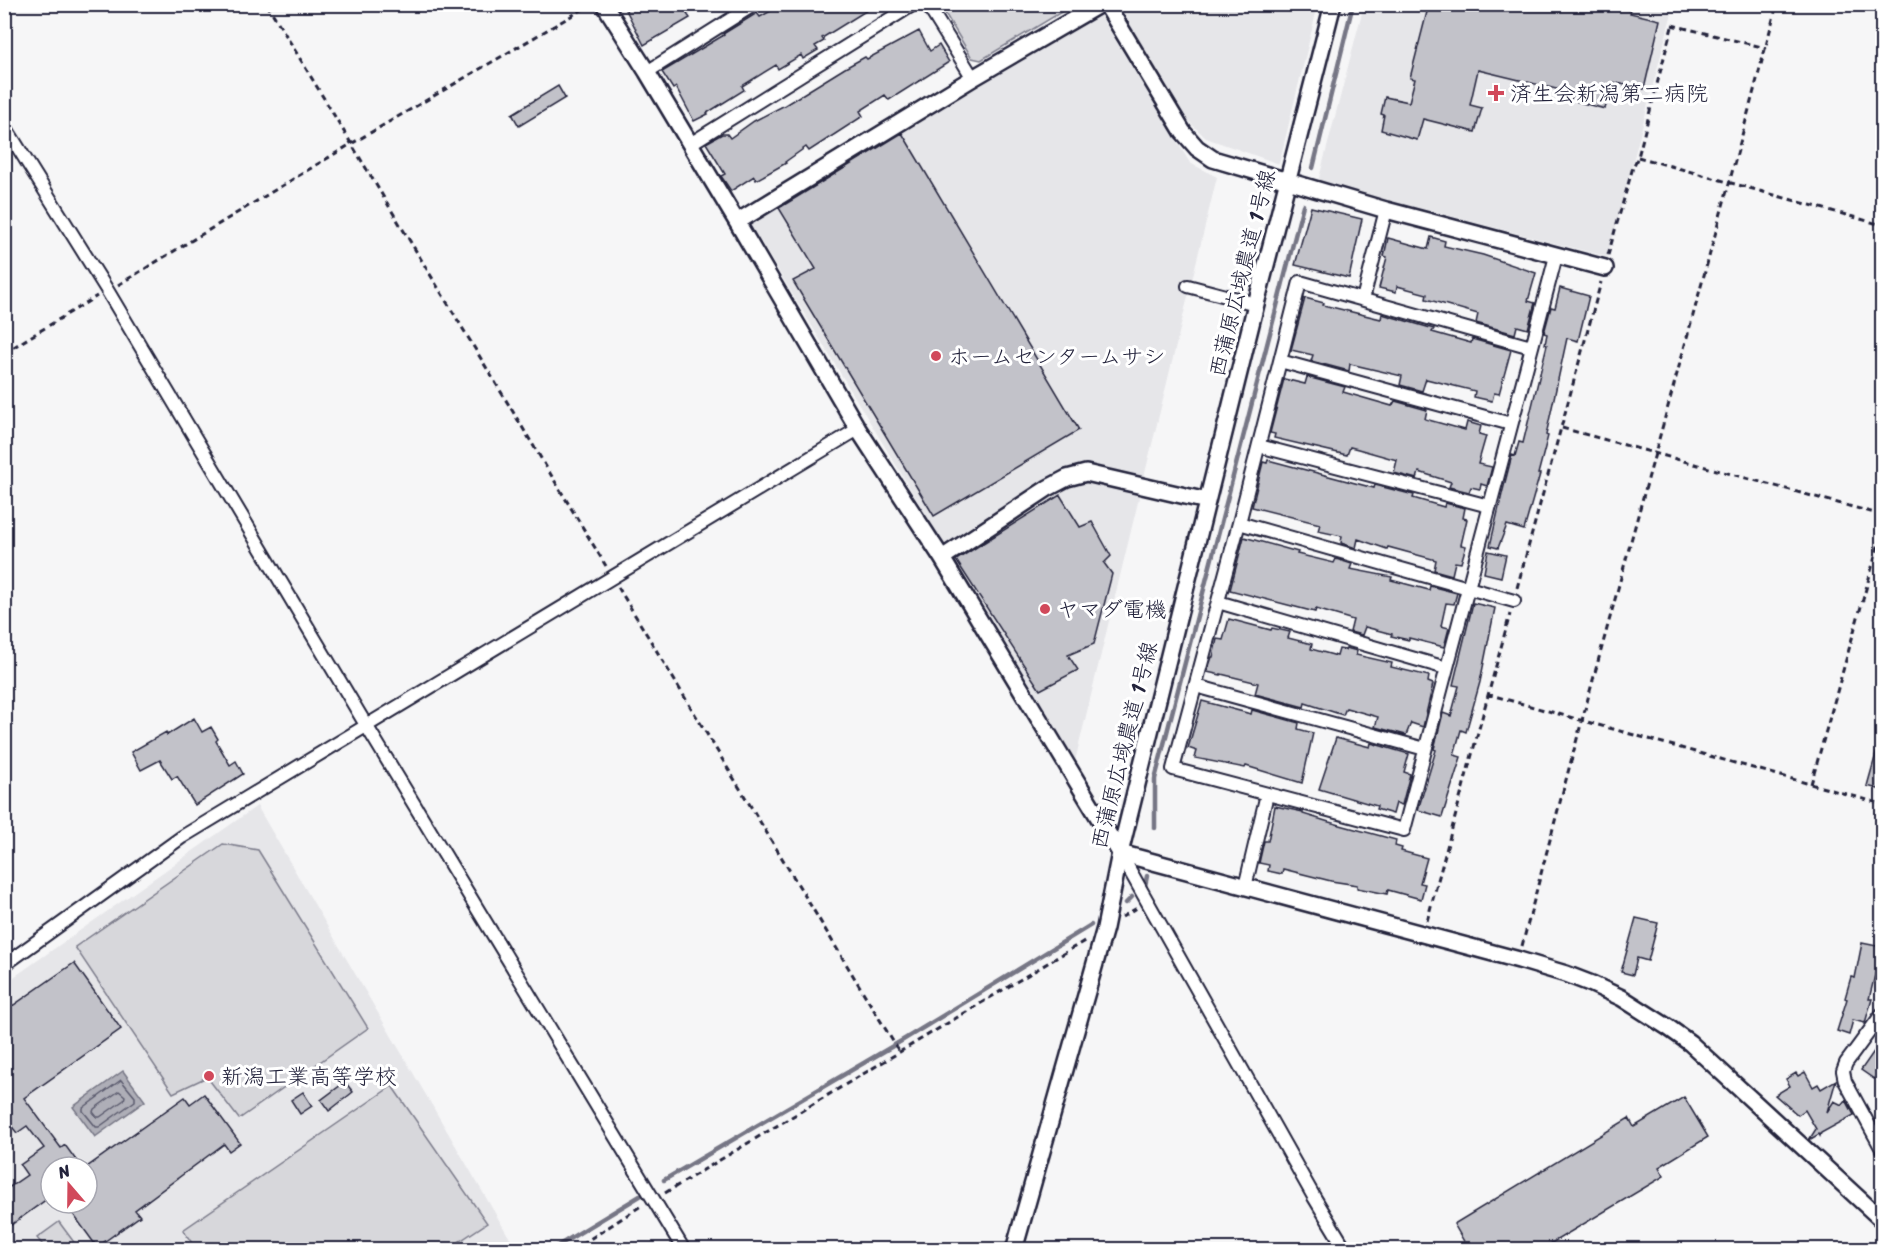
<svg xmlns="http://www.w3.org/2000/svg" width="1887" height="1254" viewBox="0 0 1887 1254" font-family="Sriracha,'Klee One',sans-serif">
	<rect width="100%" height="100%" fill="#f6f6f7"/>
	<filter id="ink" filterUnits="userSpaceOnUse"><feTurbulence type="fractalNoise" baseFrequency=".0167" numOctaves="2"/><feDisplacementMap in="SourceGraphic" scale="12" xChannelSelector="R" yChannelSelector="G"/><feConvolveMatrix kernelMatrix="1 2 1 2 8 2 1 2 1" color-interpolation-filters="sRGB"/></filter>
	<g filter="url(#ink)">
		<path fill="#e6e6e9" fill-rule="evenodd" d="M1115,5H1318L1279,164L1206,138L1181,114Z
			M1364,5H1674L1608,257L1318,182Z
			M1100,15L1190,163L1217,177L1075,761L750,224L777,205Z
			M257,806L516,1249H5L4,984ZM51,1167H87V1203H51Z"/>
		<path fill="#d7d7db" stroke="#7c7c8b" stroke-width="1.5" d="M940,5H1073L981,60L972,58Z
			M223,844L258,850L368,1028L239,1119L207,1077L173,1093L75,947Z
			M392,1086L487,1223L448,1249H196L183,1230Z
			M59,1222L79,1249H46L37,1238Z"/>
		<path fill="#aeaeb7" stroke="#767685" stroke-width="1.5" d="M123,1071L145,1101L95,1137L73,1107Z"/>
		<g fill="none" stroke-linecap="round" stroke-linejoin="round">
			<path stroke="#5a5a6d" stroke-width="1.5" d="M121,1080L135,1097V1101L99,1127H96L83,1111V1108Z
				M119,1091L125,1096L124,1100L100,1117H97L93,1112L94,1109Z"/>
			<path stroke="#767685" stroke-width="4.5" d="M1313,168L1353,4
				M1155,828V779L1303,205
				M1145,886L1147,876
				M1126,903L1132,897
				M664,1180L903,1040L1091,925
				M551,1250L640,1196"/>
		</g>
		<path fill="#c2c2c9" stroke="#22223b" stroke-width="1.5" d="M623,4H703L687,14L690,18L644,45Z
			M783,4H877L822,38L824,41L815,46L818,50L803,59L801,55L778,69L776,65L742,86L744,90L707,113L708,114L694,121L676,87L673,89L662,72L724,35L723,34L757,13L760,17Z
			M1429,4H1616L1631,8L1630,13L1660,20L1644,89L1612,82L1605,109L1571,100L1573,93L1478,70L1470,105L1482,108L1475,132L1423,119L1417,140L1381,130L1384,115L1381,114L1385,97L1409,102L1415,79L1410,78Z
			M919,31L930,51L939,45L949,62L889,100L885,95L860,111L863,116L809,151L806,147L785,162L786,163L756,180L754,176L731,191L721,176L725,174L706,143L722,134H727L730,138L754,121L785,105L845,68L865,57L867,59Z
			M558,86L565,98L519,126L512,114Z
			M902,133L1079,430L934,516L793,281L816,269L779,208Z
			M1311,207L1362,219L1349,278L1295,265Z
			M1431,237L1445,241L1444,246L1483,255L1536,273L1528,301L1535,303L1528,329L1517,326L1515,334L1476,323L1478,314L1426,299L1427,294L1397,286L1396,292L1379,288L1387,257L1384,256L1388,238L1428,249Z
			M1560,288L1589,296L1578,341L1567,338L1546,435L1548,436L1538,474H1540L1524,530L1507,525L1498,548L1490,546L1502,494L1512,455L1515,456L1519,442L1523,443L1547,345L1545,344L1547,334L1544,333L1551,307L1555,308Z
			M1305,298L1324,303L1323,305L1381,319L1382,314L1434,329L1432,332L1471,343L1472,339L1511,350L1499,394L1494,393L1492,401L1474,397L1475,391L1426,379L1422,391L1400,385L1402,376L1350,364L1349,371L1311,361L1313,355L1291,350Z
			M1307,377L1345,387L1343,392L1392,406L1395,401L1427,410L1425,419L1465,430L1467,422L1481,426L1479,434L1486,436L1478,464L1492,467L1487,486L1481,484L1480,489L1471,487L1469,492L1449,487L1451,482L1419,472L1417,479L1394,473L1397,460L1358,449L1350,447L1347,455L1274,438L1275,434L1270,433L1284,379L1305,384Z
			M1268,460L1374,488L1375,485L1414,495L1413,498L1444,507L1445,503L1465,508L1463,518L1467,519L1461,545L1466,546L1461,563L1455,562L1452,575L1434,570L1436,560L1388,547L1387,549L1358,539L1356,548L1341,543L1342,536L1318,531L1320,524L1252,507L1263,462L1267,463Z
			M1060,495L1080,527L1092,522L1111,556L1104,563L1112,574L1094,644L1068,655L1078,670L1040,690L956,560Z
			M1244,537L1298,552L1297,554L1334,563L1336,559L1352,564L1350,569L1392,577L1391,580L1429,590L1430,586L1457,593L1454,604L1446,603L1441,626L1449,628L1444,647L1409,638V640L1391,636L1392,634L1365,627L1362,635L1350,632L1353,620L1316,609L1315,612L1230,590Z
			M1488,551L1506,555L1501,577L1484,573Z
			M1473,603L1495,608L1480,682L1466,732L1461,730L1454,755L1461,757L1442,817L1418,810L1436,750L1434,749L1443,713L1451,716L1459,686L1453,685Z
			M1229,619L1271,630L1272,628L1290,632L1288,638L1312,644L1311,649L1337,656L1339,649L1345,650L1346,648L1357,651L1356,655L1392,663L1391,667L1429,676L1428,682L1433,684L1423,727L1411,723L1406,735L1375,727L1378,717L1346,708L1343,715L1305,703L1304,707L1255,694L1258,683L1221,674V675L1207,672L1212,657H1213L1217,639L1223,640Z
			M1202,701L1251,714L1252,710L1299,723L1298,729L1313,733L1302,783L1246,766L1245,768L1195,758L1197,751L1188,748Z
			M194,718L202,732L211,727L218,739L216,741L230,765L236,761L243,774L195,805L177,776L172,779L160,760L141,770L131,752L166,732L167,735Z
			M1336,738L1370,747L1371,743L1409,754L1404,772L1410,774L1402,805L1396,803L1393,814L1376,809L1377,806L1319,789Z
			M1879,743H1882V790L1867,786Z
			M1275,806L1303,812V814L1329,822L1396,840L1395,846L1402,848L1401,851L1427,858L1420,883L1425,884L1421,899L1388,890L1387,894L1357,888V885L1331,881L1283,869L1282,874L1268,871L1269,865L1259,863L1264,841H1268Z
			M1636,918L1658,923L1648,961L1637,958L1633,975L1621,972Z
			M1862,943L1882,947L1869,999H1872L1865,1023L1853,1020L1849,1035L1837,1031L1847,999L1845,998L1851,977L1855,978Z
			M74,963L121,1029L24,1098L61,1148L65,1145L81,1167H51V1196L4,1230V1191L27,1175L20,1165L44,1148L27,1126L17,1133L4,1117V1012Z
			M1882,1040V1067L1874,1079L1861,1070Z
			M1805,1072L1813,1087L1818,1084L1821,1089L1836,1080L1827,1112L1834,1101L1842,1105L1846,1100L1854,1115L1821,1133L1820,1136L1819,1134L1809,1140L1816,1129L1805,1110L1798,1115L1775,1095L1790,1086L1786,1079L1796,1073L1798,1076Z
			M345,1082L353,1092L329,1111L321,1100Z
			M303,1092L312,1106L300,1114L291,1100Z
			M204,1094L240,1143L229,1151L224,1144L135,1210L140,1216L97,1247L65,1203H87V1167L185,1097L190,1104Z
			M1684,1097L1708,1137L1659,1167L1664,1176L1540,1250H1469L1454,1224L1629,1118L1634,1127Z"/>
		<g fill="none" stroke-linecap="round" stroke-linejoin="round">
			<g stroke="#22223b" stroke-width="16">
				<path id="minor" d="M927,4L973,78
					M647,72L755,4
					M4,125L107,290L366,725L684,1250
					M690,144L914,4
					M1188,286L1256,304
					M1363,299L1386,210
					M1531,347L1300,282L1239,523L1173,769L1404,830L1556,256
					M1280,361L1511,424
					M1259,446L1489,506
					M1239,523L1514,601
					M1218,602L1446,668
					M1196,686L1425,749
					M1120,853L1314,1197L1346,1250
					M1245,887L1267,794
					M4,965L182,837L858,429
					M1882,1014L1846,1063L1843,1071L1845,1081L1882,1149"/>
			</g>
			<g stroke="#22223b" stroke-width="20">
				<path id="tertiary" d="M604,4L647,72L737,222L858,429L942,558L1120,853L1519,960L1566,974L1592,984L1622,998L1669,1028L1690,1043L1882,1220
					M1106,4L1183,132L1197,148L1213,159L1386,210L1605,268
					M737,222L973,78L1100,4
					M942,558L1048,488L1067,478L1086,473L1207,501
					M1014,1250L1105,928L1120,853L1256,304L1333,4"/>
			</g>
			<path stroke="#22223b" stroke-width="3" stroke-dasharray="6 4.5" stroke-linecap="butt" d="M267,4L606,566
				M1672,25L1766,48
				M1638,157L1882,225
				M1608,255L1633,167L1638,157L1673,23
				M118,285L351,144L590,5
				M4,353L97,296
				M1562,428L1882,515
				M618,587L900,1053
				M1517,588L1601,282
				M1487,694L1882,804
				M1811,784L1882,532
				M1122,917L1137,908
				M1427,921L1510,614
				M1522,946C1604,631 1694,319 1777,4
				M1876,1110L1882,1106
				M665,1193L1086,940
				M573,1250L641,1206"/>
			<use href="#minor" stroke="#fff" stroke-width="12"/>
			<use href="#tertiary" stroke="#fff" stroke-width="15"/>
		</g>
	</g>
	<g fill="#d1495b" stroke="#fff" stroke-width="2">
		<path d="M1493 84h6v6h6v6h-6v6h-6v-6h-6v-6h6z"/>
		<circle cx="936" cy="356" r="6"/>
		<circle cx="1045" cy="609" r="6"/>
		<circle cx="209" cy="1076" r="6"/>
	</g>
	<g text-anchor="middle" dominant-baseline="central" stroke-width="6" stroke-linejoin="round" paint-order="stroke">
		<g font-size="22" fill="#22223b" stroke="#fff" text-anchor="start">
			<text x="1510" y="93">済生会新潟第二病院</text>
			<text x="948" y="356">ホームセンタームサシ</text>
			<text x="1057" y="609">ヤマダ電機</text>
			<text x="221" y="1076">新潟工業高等学校</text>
		</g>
		<g font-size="22" fill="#22223b" stroke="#fff">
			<text transform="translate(1242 273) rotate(-76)">西蒲原広域農道 1号線</text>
			<text transform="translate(1124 745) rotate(-76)">西蒲原広域農道 1号線</text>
		</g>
	</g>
	<rect width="1887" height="1254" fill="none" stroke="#fff" stroke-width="24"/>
	<rect x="12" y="12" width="1863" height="1230" fill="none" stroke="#22223b" stroke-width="2" filter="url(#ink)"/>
	<g transform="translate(69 1185) rotate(340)"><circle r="28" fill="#ffffff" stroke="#a7a7b1" stroke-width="1.5"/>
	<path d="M0-4.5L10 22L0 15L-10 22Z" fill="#d1495b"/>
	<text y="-9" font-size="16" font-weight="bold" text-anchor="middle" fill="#22223b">N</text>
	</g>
</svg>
